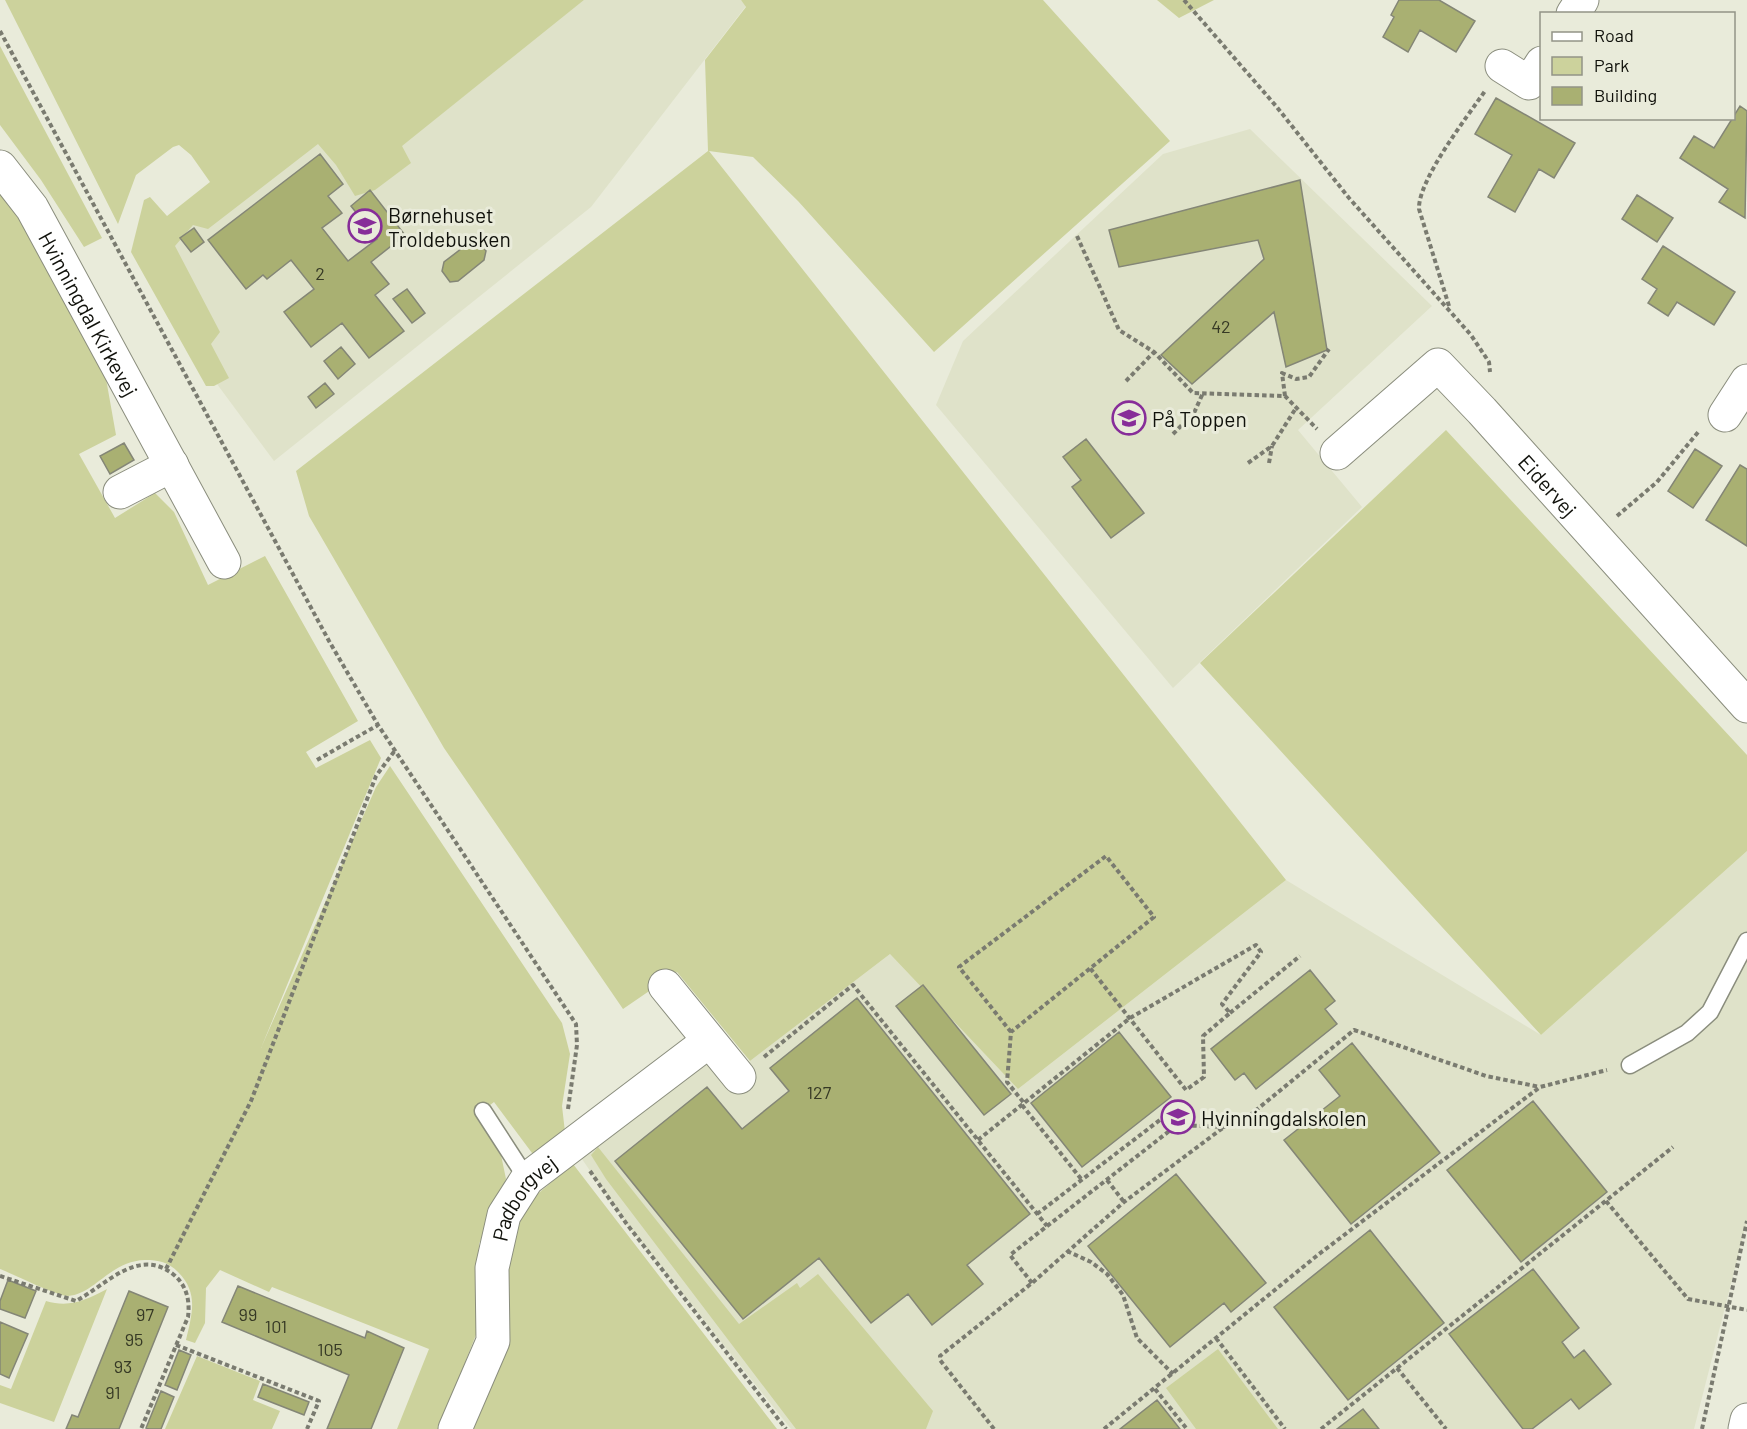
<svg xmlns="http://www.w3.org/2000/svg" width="1747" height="1429" viewBox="0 0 1747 1429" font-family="Barlow,sans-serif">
	<rect width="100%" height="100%" fill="#e9ebda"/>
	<path fill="#dfe2c9" d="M584,0H741L746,6L591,207L274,461L197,357L139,245L285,127L401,146Z
		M1250,129L1432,306L1298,430L1362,507L1173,688L936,405L963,341L1163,154Z
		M1747,851V1221L1694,1429H791L626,1223L573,1146L709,1041L739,1077L750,1061L890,954L1018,1089L1286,880L1541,1035Z"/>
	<path fill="#ccd29c" d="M5,0H584L402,146L411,163L375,190L355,196L336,165L318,144L208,229L193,225L175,246L220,332L211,344L229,378L214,386H206L131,252L144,200L150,197L167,216L210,182L191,155L179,145L173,147L136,175L118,224Z
		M741,0H1043L1170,141L934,352L798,201L753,157L709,151L1286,880L1018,1089L890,954L750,1061L677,972L623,1009L444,748L309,516L296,471L708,151L705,60L746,7Z
		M1157,0H1214L1179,18Z
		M0,46L102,238L84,247L41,180L0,125Z
		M0,189L35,241L105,373L116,435L79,454L115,518L155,493L174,512L208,585L265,556L358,721L306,752L316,768L370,740L381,758L261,1048L376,787L390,766L562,1023L570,1054L562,1106L565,1132L535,1157L494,1102L476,1116L501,1155L506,1179L479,1244L477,1332L439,1429H397L429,1349L272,1287L269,1292L220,1270L206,1288L205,1323L195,1343L186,1340C192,1314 199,1293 178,1272C168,1262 159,1260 145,1260C110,1261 95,1294 68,1296C57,1296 13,1274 0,1269Z
		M1446,430L1747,755V851L1541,1035L1200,663Z
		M598,1147L739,1324L797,1283L800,1288L818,1274L933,1411L926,1429H796L606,1179L591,1155Z
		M573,1164L777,1429H469L506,1289L513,1228L534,1197Z
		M107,1289L54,1422L0,1403V1385L11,1389L46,1301C70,1308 86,1300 107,1289Z
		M1218,1349L1278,1429H1196L1166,1388Z
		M197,1356L260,1381L253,1400L280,1411L272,1429H165Z"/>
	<path fill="#a9b072" stroke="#848676" stroke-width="1.5" d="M1399,0H1439L1475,21L1456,52L1420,30L1408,52L1383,37L1394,17L1391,15Z
		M1496,98L1575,143L1554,178L1539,169L1515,212L1488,197L1512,155L1475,134Z
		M1740,106L1747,111L1745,218L1719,202L1728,189L1680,158L1694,136L1714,148Z
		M320,154L343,184L328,196L342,213L322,228L348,261L377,239L351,206L370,190L405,235L371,262L389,284L375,295L404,331L369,358L342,323L311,347L284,312L314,289L291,260L267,279L263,275L246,289L208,240Z
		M1300,180L1327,350L1286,367L1274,312L1192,384L1161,355L1264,259L1258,240L1119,267L1109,230Z
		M1637,195L1673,218L1657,242L1622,219Z
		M194,228L204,242L191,252L180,238Z
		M479,241L486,251L484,260L458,281L450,282L442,271L444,262L470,242Z
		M1663,246L1735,292L1714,325L1677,302L1668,316L1648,303L1657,289L1642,279Z
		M407,289L425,313L412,323L393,299Z
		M341,347L355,364L338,379L324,361Z
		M325,383L334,394L316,408L308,397Z
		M1086,439L1144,513L1111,538L1072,487L1081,480L1063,457Z
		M124,443L134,460L110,474L100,456Z
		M1695,449L1722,466L1693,508L1668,491Z
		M1740,465L1747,469V546L1706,520Z
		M1310,970L1335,1001L1325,1009L1337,1024L1256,1089L1244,1073L1235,1080L1211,1049Z
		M923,985L1011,1094L984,1115L896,1006Z
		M857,998L1030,1214L967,1265L983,1284L932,1325L908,1294L871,1323L819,1258L743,1319L615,1161L707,1087L742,1129L789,1091L770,1068Z
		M1119,1032L1171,1097L1082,1167L1031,1103Z
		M1352,1043L1440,1153L1351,1224L1284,1140L1340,1096L1319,1070Z
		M1533,1101L1607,1192L1521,1262L1447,1170Z
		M1176,1174L1266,1283L1231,1312L1224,1303L1170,1347L1088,1246Z
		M1370,1230L1444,1323L1348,1400L1274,1307Z
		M1533,1269L1579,1328L1562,1342L1574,1358L1584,1350L1611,1384L1579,1409L1571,1399L1532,1429H1523L1449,1334Z
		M8,1280L36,1291L25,1318L0,1309V1301Z
		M238,1286L365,1338L367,1331L404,1348L371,1429H327L349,1375L222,1322Z
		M129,1291L168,1307L119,1429H66L72,1415L78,1417Z
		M0,1322L28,1334L9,1378L0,1374Z
		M179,1350L191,1355L177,1390L165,1385Z
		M263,1384L309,1402L304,1415L258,1397Z
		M161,1391L174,1397L161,1429H149L146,1428Z
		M1157,1400L1180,1429H1120Z
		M1363,1409L1379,1429H1337Z"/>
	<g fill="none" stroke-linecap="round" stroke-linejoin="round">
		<g stroke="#8a8d7d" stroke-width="19">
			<path id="lane" d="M1630,1065L1687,1033L1710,1012L1747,941
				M483,1111L527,1179"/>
		</g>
		<g stroke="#8a8d7d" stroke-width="35">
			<g id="street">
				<path d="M1573,14L1582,0"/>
				<path d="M1502,66L1529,83L1542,63"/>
				<path id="s1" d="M0,167L32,208L224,562"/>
				<path d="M1725,415L1747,381"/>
				<path id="s2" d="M1337,453L1438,365L1482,411L1747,706"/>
				<path d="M120,492L172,465"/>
				<path d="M665,986L739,1077"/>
				<path id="s3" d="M455,1429L493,1341L492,1268L504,1215L527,1179L709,1041"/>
			</g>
		</g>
		<g stroke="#8a8d7d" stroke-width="35">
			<path id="secondary" d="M1745,1429L1747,1420"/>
		</g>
		<path stroke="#7a7b70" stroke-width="4" stroke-dasharray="4.5 3" stroke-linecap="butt" d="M1184,0L1276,106L1349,198L1471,335L1489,362L1490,372
			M0,31L329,641L378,725L576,1024L577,1045L568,1109
			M1077,236L1119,330L1154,352L1193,393L1285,396L1317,429
			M1449,306L1419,209C1418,180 1467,117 1485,91
			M1126,381L1154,352
			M1285,396L1282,373L1296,379L1309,377L1329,349
			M1173,434L1194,413L1203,393
			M1248,463L1272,446L1296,408
			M1269,463L1272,446
			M1617,516L1657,482L1699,431
			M317,760L378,725
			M1230,1013L1300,956
			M1011,1032L959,967L1106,856L1154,917L1011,1032L1007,1082L1024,1103
			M764,1057L853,985L1047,1226
			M1022,1105L1082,1180
			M978,1140L1130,1018L1256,945L1261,952L1222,1004L1230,1013L1203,1036L1204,1077L1186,1090L1090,968
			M590,1171L626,1223L786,1429
			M1107,1180L1124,1202
			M1606,1201L1688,1299L1747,1310
			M1037,1214L1169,1113
			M1067,1251L1091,1262L1107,1274L1123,1295L1137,1338L1173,1374
			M166,1269L251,1101L376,776L396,749
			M0,1276L76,1301C106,1285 139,1246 174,1275C187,1286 190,1301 188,1317L141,1429
			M1032,1283L1010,1255L1177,1125L1225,1127L1244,1120L1354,1030L1486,1076L1540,1087
			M1216,1338L1285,1429
			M176,1345L319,1401L307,1429
			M1397,1368L1446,1429
			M1155,1389L1187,1429
			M994,1429L940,1360V1356L1032,1283L1124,1202L1224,1127
			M1104,1429L1319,1254L1540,1087L1607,1070
			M1321,1429L1673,1147
			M1702,1429L1747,1221"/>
		<use href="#lane" stroke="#fff" stroke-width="16"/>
		<use href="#street" stroke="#fff" stroke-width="33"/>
		<use href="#secondary" stroke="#fff" stroke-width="33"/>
	</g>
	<defs>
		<g id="school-ring" transform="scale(1.725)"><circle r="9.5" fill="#e9ebda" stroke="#872d99" stroke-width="1.5"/><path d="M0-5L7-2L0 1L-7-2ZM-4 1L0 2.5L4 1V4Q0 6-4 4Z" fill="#872d99"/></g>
	</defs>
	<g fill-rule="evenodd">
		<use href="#school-ring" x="365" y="226"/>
		<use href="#school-ring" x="1129" y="418"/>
		<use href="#school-ring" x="1178" y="1117"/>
	</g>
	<g text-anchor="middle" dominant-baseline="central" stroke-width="6" stroke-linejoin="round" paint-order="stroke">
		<g font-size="18" fill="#363925">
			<text x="320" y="273">2</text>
			<text x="1221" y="326">42</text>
			<text x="819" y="1092">127</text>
			<text x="145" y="1314">97</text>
			<text x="248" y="1314">99</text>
			<text x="276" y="1326">101</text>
			<text x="134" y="1339">95</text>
			<text x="330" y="1349">105</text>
			<text x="123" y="1366">93</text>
			<text x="113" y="1392">91</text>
		</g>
		<g font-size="21" fill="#10110b" stroke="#e9ebda" text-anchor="start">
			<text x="388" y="214">Børnehuset<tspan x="388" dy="24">Troldebusken</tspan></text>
			<text x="1152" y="418">På Toppen</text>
			<text x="1201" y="1117">Hvinningdalskolen</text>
		</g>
		<g font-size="21" fill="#10110b" stroke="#e9ebda">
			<text stroke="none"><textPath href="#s1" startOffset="172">Hvinningdal Kirkevej</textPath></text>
			<text stroke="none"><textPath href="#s2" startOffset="297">Eidervej</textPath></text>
			<text stroke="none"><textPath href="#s3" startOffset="248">Padborgvej</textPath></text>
		</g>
	</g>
	<rect x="1540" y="12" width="195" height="108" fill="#e9ebda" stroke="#929487" stroke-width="1.5"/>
	<rect x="1552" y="32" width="30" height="9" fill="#ffffff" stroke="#929487" stroke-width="1.5"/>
	<text x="1594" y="42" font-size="18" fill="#10110b">Road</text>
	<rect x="1552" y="57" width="30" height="18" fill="#ccd29c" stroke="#929487" stroke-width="1.5"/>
	<text x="1594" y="72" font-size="18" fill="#10110b">Park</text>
	<rect x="1552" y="87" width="30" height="18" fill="#a9b072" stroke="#929487" stroke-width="1.5"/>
	<text x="1594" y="102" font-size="18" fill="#10110b">Building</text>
</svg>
